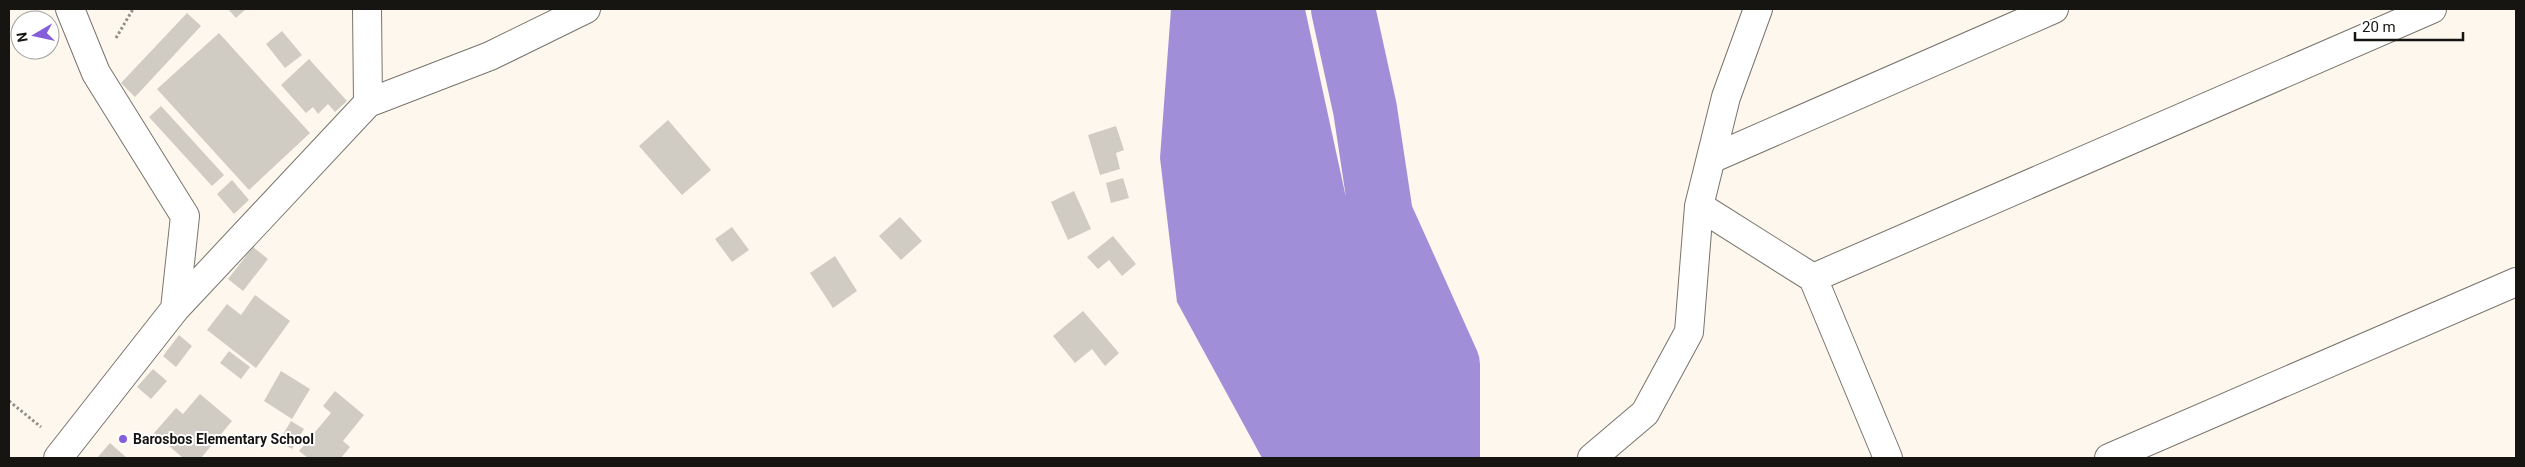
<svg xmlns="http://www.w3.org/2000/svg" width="2525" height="467" viewBox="0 0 2525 467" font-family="Roboto,sans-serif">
	<rect width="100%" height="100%" fill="#fdf7ee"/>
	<path fill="#a18ed8" d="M1171,9H1305L1345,193L1426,384L1418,458H1262L1177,302L1160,158Z"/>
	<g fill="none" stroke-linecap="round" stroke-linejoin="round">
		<path stroke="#a18ed8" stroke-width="64" d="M1343,9L1365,109L1381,215L1448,364V458"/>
	</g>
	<path fill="#d1ccc3" d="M228,9H246L236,18Z
		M187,13L201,26L135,97L121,83Z
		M282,31L302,55L285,68L266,44Z
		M219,33L310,133L249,190L157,89Z
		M309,59L347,101L335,112L328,104L318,114L313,107L306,113L281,85Z
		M161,106L224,175L212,186L149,117Z
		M668,120L711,170L682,195L639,146Z
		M1116,126L1124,150L1116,153L1120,169L1100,175L1088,135Z
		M1123,178L1129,198L1111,203L1106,183Z
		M232,180L249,200L234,214L217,194Z
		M1074,191L1091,229L1068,240L1051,202Z
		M900,217L922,241L901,260L879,236Z
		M732,227L749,250L732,262L715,239Z
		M1113,236L1136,264L1122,276L1109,260L1098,269L1087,257Z
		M253,247L268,259L243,291L228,279Z
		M835,256L857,291L833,308L810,273Z
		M255,295L290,321L256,368L207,330L227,304L241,315Z
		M1083,311L1119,353L1105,366L1092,349L1075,363L1053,336Z
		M179,335L192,346L176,367L163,356Z
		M229,351L250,367L241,379L220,363Z
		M153,369L167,381L151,399L137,387Z
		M281,371L310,389L292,419L264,401Z
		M335,391L364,415L343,441L350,447L341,458H308L299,451L331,413L323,406Z
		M200,394L232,421L201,458H183L154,433L176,408L183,414Z
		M291,421L304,429L292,449L279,441Z
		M110,443L127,458H97Z"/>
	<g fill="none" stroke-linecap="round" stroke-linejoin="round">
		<g stroke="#79746c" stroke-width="30">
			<path id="minor" d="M367,9L368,103
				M1711,159L2054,9
				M1699,206L1813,278L1888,458
				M1813,278L2432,9
				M175,309L368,103L490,56L586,9
				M58,458L175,309L185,216L96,73L70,9
				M1592,458L1645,413L1689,332L1699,206L1726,97L1758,9
				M2109,458L2516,282"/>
		</g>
		<path stroke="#938e88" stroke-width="3" stroke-dasharray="2.5 2.5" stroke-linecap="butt" d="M116,38L133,9
			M9,401L41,427"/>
		<use href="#minor" stroke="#fff" stroke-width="28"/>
	</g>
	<circle fill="#855fd9" stroke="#fff" stroke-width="2" cx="123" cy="439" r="5"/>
	<g text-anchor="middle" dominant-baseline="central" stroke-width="4" stroke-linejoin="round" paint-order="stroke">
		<g font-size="14" font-weight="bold" fill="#171512" stroke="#fff" text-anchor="start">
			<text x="133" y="439">Barosbos Elementary School</text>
		</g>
	</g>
	<rect width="2525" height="467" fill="none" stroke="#171512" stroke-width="20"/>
	<g transform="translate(35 35) rotate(261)"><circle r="24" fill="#ffffff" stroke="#a2a1a0"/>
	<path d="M0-4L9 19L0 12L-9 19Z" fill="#855fd9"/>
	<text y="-8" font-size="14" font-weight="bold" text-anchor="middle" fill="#171512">N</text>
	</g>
	<path d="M2355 32v8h108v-8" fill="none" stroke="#171512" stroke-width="2.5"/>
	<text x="2362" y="32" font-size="15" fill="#171512" stroke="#ffffff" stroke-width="4" paint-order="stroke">20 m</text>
</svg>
